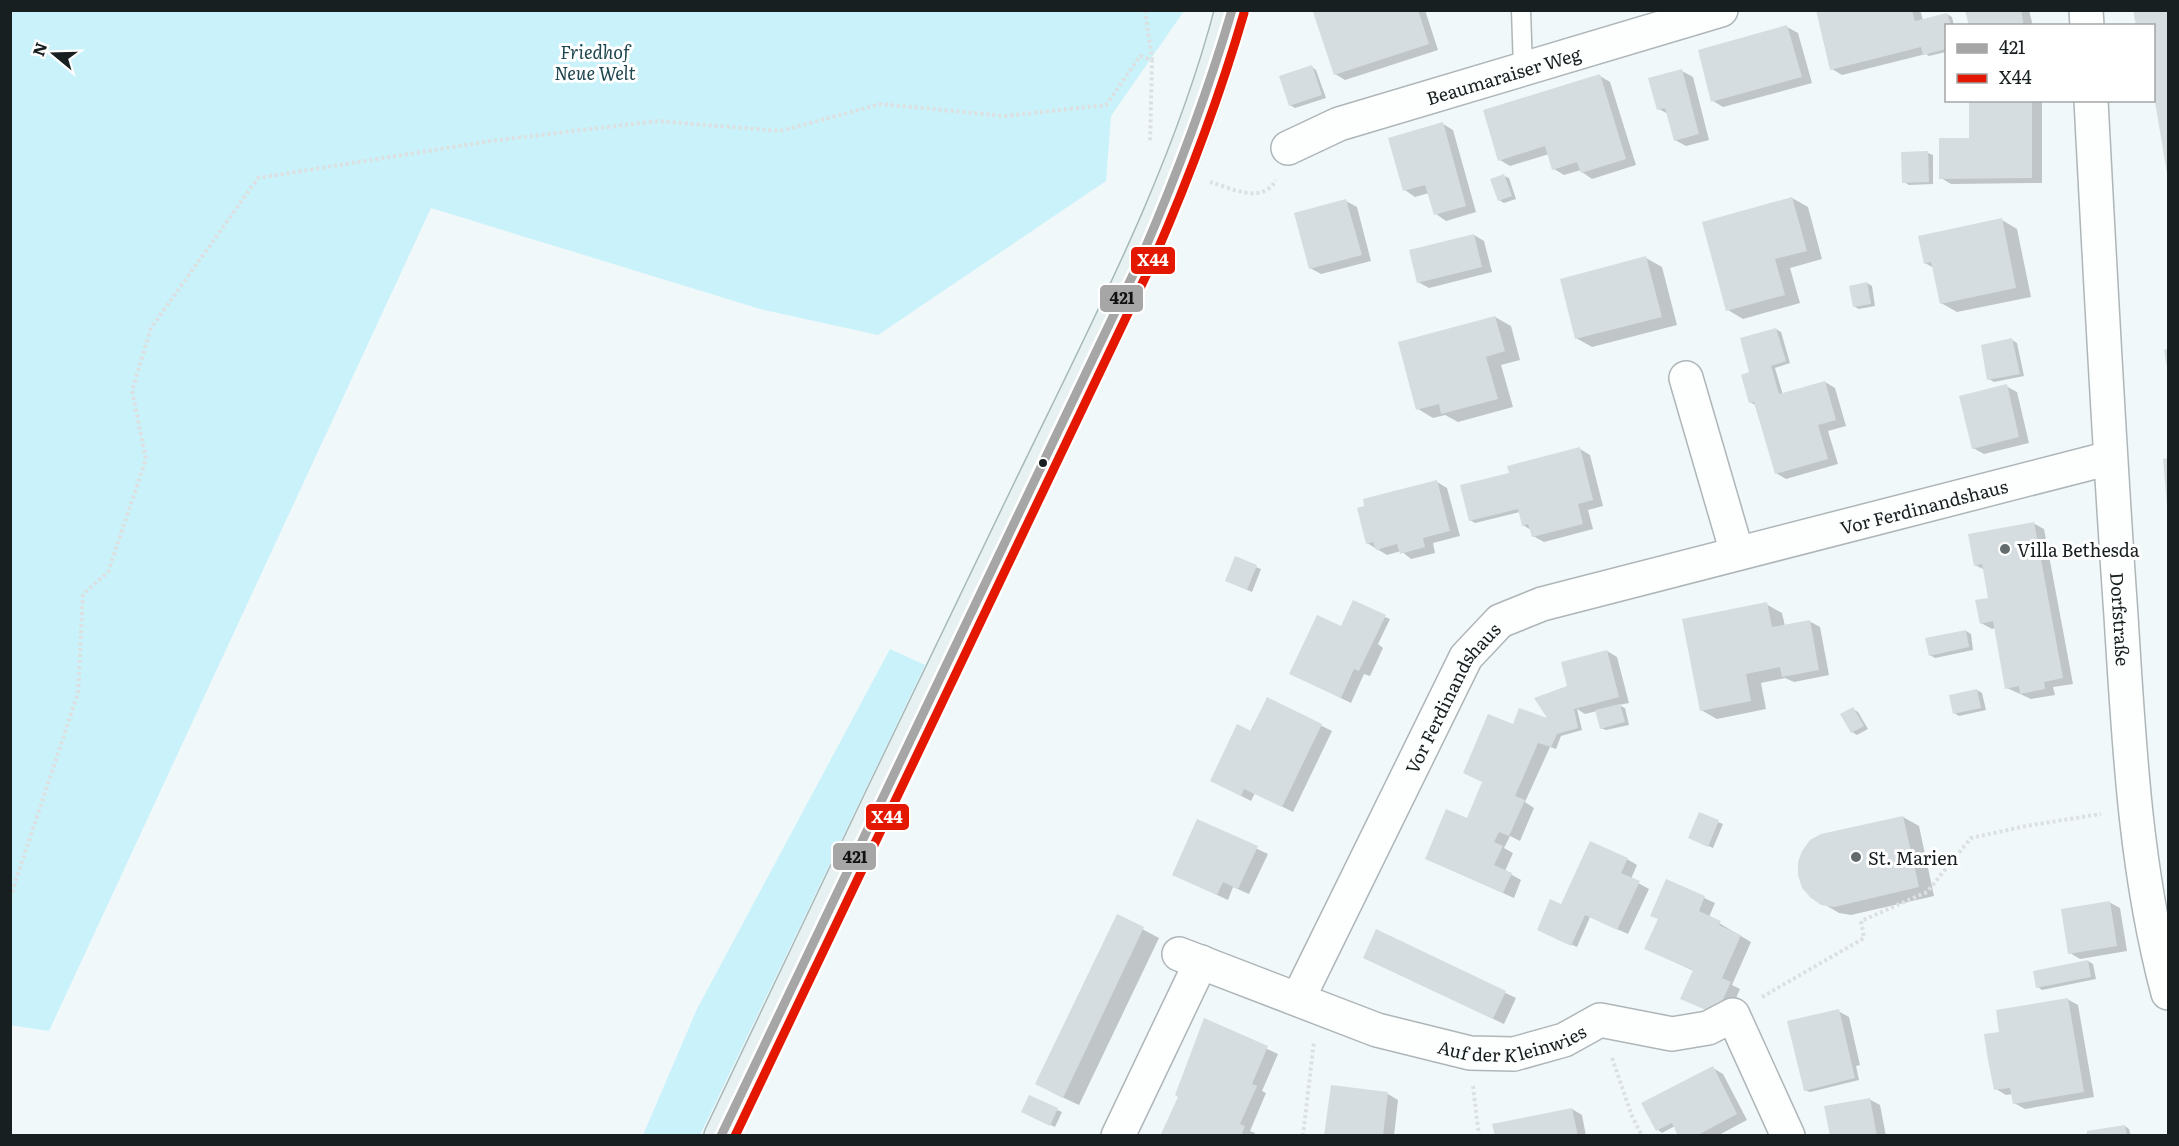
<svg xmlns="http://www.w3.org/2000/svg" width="2179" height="1146" viewBox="0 0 2179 1146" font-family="Literata,serif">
	<rect width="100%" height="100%" fill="#f0f8fa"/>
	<path fill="#caf2fa" d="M10,11L11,10L1184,11L1111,116L1106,181L878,335L760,309L431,208L49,1031L10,1025Z
		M890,649L925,665L700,1135H643L697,1009Z"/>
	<path fill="#0003" d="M1323,10H1425L1438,50L1345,80L1335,74Z
		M1821,10H1920L1923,20L1947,14L1952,17L1954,26H1946V52L1929,56L1926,54L1842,75L1832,69Z
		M1966,10H2029L2033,26H1970Z
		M2135,10H2168V177L2154,87V26Z
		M1787,27L1798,33L1812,83L1723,107L1713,101Z
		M1312,67L1316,70L1326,98L1295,108L1290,105Z
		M1682,71L1693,77L1709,140L1686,146L1675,140L1668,114L1659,109Z
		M1600,76L1610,82L1636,165L1592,179L1582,172L1581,170L1564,175L1554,169L1549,154L1510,166L1500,160Z
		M1970,100H2042V183L1951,184L1941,178L1970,139Z
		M1443,124L1453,130L1476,212L1446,221L1436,214L1429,193L1415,197L1405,190Z
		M1928,153L1933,155V184L1909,185L1904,182Z
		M1504,176L1509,178L1516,199L1504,203L1499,200Z
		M1792,198L1808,207L1822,259L1790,268L1800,303L1743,319L1728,310Z
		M1346,201L1357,207L1371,261L1321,274L1310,268Z
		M2002,220L2017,229L2031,297L1957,312L1941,303L1934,268L1925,263Z
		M1474,235L1484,241L1492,272L1429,288L1418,282Z
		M1646,258L1662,267L1677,325L1592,347L1576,338Z
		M1867,283L1872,286L1875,306L1859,309L1855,307Z
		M1495,317L1511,326L1520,360L1501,365L1513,407L1458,422L1445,415L1433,418L1418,409Z
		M1776,329L1781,332L1790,363L1775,368L1783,395L1825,382L1835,388L1846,426L1828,431L1838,464L1786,479L1776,473L1755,405L1750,402L1751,373Z
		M2012,340L2017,343L2024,376L1994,382L1989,379Z
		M2006,386L2017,392L2029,443L1984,454L1973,448Z
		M1580,449L1590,455L1603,506L1588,510L1593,529L1544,542L1533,536L1531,530L1523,525L1520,512L1475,523L1470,520L1509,474Z
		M2164,460H2168V504Z
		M1437,482L1447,488L1460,536L1433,543L1435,553L1411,559L1401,551L1387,555L1367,543Z
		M2033,523L2044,529L2073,684L2053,687L2055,695L2031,699L2007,688L1995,628L1992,629L1981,623L1990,599L1985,570L1975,565Z
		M1256,567L1261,569L1252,592L1232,583Z
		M1766,604L1782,613L1785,626L1809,621L1820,627L1829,675L1794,682L1785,678L1761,683L1766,709L1717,719L1701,710Z
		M1385,617L1390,619L1378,644L1383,648L1370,676L1364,674L1351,703L1302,679L1347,630Z
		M1966,631L1971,634L1973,650L1935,658L1930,655Z
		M1607,651L1617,657L1629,703L1619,705L1625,708L1629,725L1606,730L1601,728L1597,711L1585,714L1577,709L1582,730L1561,736L1556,749L1550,747L1525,802L1534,808L1520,841L1510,836L1504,848L1513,853L1505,871L1521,880L1514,898L1427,859L1468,820L1484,782L1465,773L1520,730L1551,721L1569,687Z
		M1977,690L1982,693L1986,710L1959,716L1954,713Z
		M1267,699L1332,731L1293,812L1255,793L1251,801L1222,786Z
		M1853,709L1858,712L1868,729L1857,735L1852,732Z
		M1903,817L1919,826L1934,896L1851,915L1839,913L1822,903Z
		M1198,821L1268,854L1249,894L1233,887L1228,900L1185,880Z
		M1718,822L1723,824L1713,848L1694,840Z
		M1627,859L1637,865L1631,879L1649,889L1628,934L1590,917L1577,947L1543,932L1562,906Z
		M1667,881L1715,903L1709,917L1751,942L1732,985L1740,989L1727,1019L1693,1004L1694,971L1646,949L1659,919Z
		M2109,902L2120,908L2127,951L2080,959L2070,953Z
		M1118,916L1159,938L1079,1105L1053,1093Z
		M1377,931L1516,998L1504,1024L1375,963Z
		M2088,961L2093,964L2096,979L2042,990L2038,987Z
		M2067,999L2078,1005L2094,1097L2025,1109L2014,1103L2013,1094L2006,1095L1996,1089L2001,1033Z
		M1838,1011L1849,1017L1860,1065L1856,1066L1859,1080L1810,1092L1805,1090Z
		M1205,1020L1278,1054L1262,1091L1266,1093L1250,1131L1255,1133L1254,1136H1166Z
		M1713,1068L1723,1074L1747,1120L1717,1136H1680L1675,1126L1662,1133L1658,1130Z
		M1332,1086L1388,1094L1398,1100L1394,1136H1326Z
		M1029,1097L1062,1112L1055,1127L1027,1114Z
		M1869,1099L1880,1105L1886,1136H1831Z
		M1572,1109L1582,1115L1586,1136H1496Z
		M2125,1126L2129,1129L2131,1136H2089Z"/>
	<path fill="#d6dde0" d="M1318,10H1418L1429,44L1334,75L1313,12Z
		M1816,10H1912L1915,21L1947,13L1951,26H1946V49L1923,55L1921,47L1830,70Z
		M1965,10H2021L2024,26H1969Z
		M2133,10H2168V179L2154,96V26H2136Z
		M1787,25L1802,77L1711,102L1698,50Z
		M1312,65L1322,95L1289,106L1279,76Z
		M1682,69L1699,134L1674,141L1665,108L1657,110L1648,78Z
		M1600,74L1626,159L1581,173L1577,162L1552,170L1545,146L1498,161L1483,110Z
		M1969,100H2032V178L1939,179V138H1969Z
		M1443,122L1466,206L1434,215L1425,185L1403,191L1388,138Z
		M1928,151L1929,182L1902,183L1901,152Z
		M1504,174L1512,196L1498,201L1490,179Z
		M1792,197L1807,251L1775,259L1785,295L1726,311L1702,222Z
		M1346,199L1362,255L1309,269L1294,213Z
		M2002,218L2016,288L1940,304L1931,262L1924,264L1918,236Z
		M1474,234L1482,267L1417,283L1409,250Z
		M1646,256L1662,317L1575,339L1560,279Z
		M1867,282L1871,304L1853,307L1849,286Z
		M1495,316L1505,351L1486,357L1498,399L1441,414L1439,404L1416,410L1398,342Z
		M1776,328L1786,361L1771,366L1779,394L1825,381L1836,420L1818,425L1828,459L1775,474L1754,402L1749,403L1741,375L1749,372L1740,338Z
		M2012,338L2020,374L1987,380L1981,345Z
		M2168,349V368H2167L2164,350Z
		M2007,384L2019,437L1972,449L1959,396Z
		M1580,447L1593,500L1578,504L1583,524L1532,537L1528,524L1522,526L1518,509L1469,521L1460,485L1509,473L1507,466Z
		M2168,458V505H2167L2163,459Z
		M1437,480L1450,531L1423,538L1425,547L1400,554L1397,544L1376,550L1373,542L1366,544L1357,508L1364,506L1363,499Z
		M2034,522L2063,678L2044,682L2045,689L2020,694L2019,686L2005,689L1993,621L1980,624L1975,600L1988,598L1982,564L1974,566L1968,534Z
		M1235,556L1257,565L1247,590L1225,581Z
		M1353,600L1386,615L1359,671L1354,669L1341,698L1289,674L1317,615L1341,626Z
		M1767,602L1772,627L1810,620L1819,670L1782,677L1780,667L1746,674L1751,701L1700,711L1682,619Z
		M1966,630L1969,647L1929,656L1925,638Z
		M1607,650L1619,697L1574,709L1578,728L1557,734L1551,747L1538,743L1515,796L1525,800L1509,836L1499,832L1494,842L1503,846L1494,865L1512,873L1503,893L1425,859L1446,809L1467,818L1482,782L1463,773L1488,714L1513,724L1519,708L1547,718L1534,698L1567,686L1561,662Z
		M1977,689L1981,708L1953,714L1949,695Z
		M1267,697L1322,724L1282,807L1244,789L1241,796L1210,781L1237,724L1251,731Z
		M1620,704L1625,722L1600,729L1595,710Z
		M1853,707L1864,726L1851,733L1840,714Z
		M1699,812L1719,820L1708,847L1688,838Z
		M1903,816L1919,887L1834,907L1821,905L1811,898L1802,888L1798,875V862L1802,851L1810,840L1821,834Z
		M1197,819L1258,846L1238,889L1223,882L1217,895L1172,875Z
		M1590,841L1628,858L1621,873L1640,881L1617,930L1585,915L1571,946L1537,930L1550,899L1561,904Z
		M1666,879L1705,896L1699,911L1721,921L1719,925L1741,935L1722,978L1731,982L1716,1014L1680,999L1693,970L1644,949L1658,919L1650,916Z
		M2110,901L2117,946L2068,954L2061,909Z
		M1117,914L1144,927L1063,1098L1035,1084Z
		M1376,929L1506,991L1493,1019L1363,958Z
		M2088,960L2091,977L2036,988L2033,971Z
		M2068,998L2084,1092L2013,1104L2010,1088L1994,1090L1988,1060L1984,1034L1999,1032L1996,1010Z
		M1839,1009L1855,1078L1804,1091L1787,1021Z
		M1204,1018L1268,1046L1252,1084L1257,1086L1240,1124L1245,1126L1241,1136H1164L1161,1134L1178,1097L1175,1095Z
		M1713,1066L1737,1114L1696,1136H1678L1672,1123L1656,1131L1641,1103Z
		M1331,1085L1388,1092L1383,1136H1324Z
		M1029,1095L1058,1108L1050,1126L1021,1112Z
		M1870,1098L1877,1136H1830L1824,1106Z
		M1572,1108L1578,1136H1495L1492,1124Z
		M2125,1125L2127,1136H2087V1131Z"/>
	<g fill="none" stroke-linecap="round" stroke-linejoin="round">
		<g stroke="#afb6b8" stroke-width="21">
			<path id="service" d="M1521,10L1523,69"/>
		</g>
		<g stroke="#afb6b8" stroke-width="36">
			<g id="minor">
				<path d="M2086,10L2087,26"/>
				<path id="s1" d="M2091,100C2100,273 2109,445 2121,616C2129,743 2135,870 2168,993"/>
				<path id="s2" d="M1288,148L1339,124L1721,10"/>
				<path d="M1686,378L1737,553"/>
				<path id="s3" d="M1179,954L1377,1030L1470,1053L1514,1054L1564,1040L1600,1020L1672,1034L1708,1028L1733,1015L1788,1136"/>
				<path id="s4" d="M1298,999L1466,657L1500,621L1542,604L2110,458"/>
				<path d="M1118,1136L1201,962"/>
			</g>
		</g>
		<g stroke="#a7b9ba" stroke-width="36">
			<path id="primary" d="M721,1136C822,922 924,709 1027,496C1102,340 1188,179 1232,10"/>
		</g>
		<path stroke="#dde0e0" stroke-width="4" stroke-dasharray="3 3" stroke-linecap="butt" d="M1145,10L1152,59
			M1210,182C1231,188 1262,205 1276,180
			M10,898L78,693L83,594L108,572L146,459L132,391L151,328L258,178L490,141L658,121L780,131L881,104L1005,116L1106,105L1140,56L1152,60L1150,143
			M1762,997L1864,938L1861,921L1927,892L1971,838L2026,826L2101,814
			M1612,1058L1632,1116L1642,1136
			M1473,1086L1479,1136
			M1303,1136L1314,1041"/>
		<use href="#service" stroke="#fdfefe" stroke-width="18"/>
		<use href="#minor" stroke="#fdfefe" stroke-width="33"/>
		<use href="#primary" stroke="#e8f1f2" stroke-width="33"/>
		<g stroke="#fff" stroke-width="14">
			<path id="bus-1" d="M721,1136L1141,258C1176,177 1207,95 1232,10"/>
		</g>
		<g stroke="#fff" stroke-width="14">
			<path id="bus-2" d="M735,1136L1152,263C1188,181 1219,99 1244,13"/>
		</g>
		<use href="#bus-1" stroke="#a7a6a6" stroke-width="9"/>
		<use href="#bus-2" stroke="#e41700" stroke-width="9"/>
	</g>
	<circle fill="#181f20" stroke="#fff" stroke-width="2" cx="1043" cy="463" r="5"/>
	<g fill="#646b6c" stroke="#fff" stroke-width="2">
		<circle cx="2005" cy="549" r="6"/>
		<circle cx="1856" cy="857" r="6"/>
	</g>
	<g text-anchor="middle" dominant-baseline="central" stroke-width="6" stroke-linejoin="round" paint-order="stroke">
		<g font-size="18" font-style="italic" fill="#1d464d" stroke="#fff">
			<text x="595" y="51">Friedhof<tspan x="595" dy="21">Neue Welt</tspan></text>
		</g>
		<g font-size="18" fill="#181f20" stroke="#fff">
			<text stroke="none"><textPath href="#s2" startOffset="228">Beaumaraiser Weg</textPath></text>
			<text stroke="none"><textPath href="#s4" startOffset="870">Vor Ferdinandshaus</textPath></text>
			<text stroke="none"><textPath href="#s1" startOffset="520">Dorfstraße</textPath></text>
			<text stroke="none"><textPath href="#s4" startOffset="339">Vor Ferdinandshaus</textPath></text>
			<text stroke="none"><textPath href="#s3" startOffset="351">Auf der Kleinwies</textPath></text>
		</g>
		<g font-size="18" fill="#181f20" stroke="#fff" text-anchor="start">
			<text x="2017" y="549">Villa Bethesda</text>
			<text x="1868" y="857">St. Marien</text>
		</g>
	</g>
	<g stroke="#fff" stroke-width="2">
		<rect x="1130" y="246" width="46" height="29" rx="6" fill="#e41700"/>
		<rect x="1099" y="284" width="45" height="29" rx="6" fill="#a7a6a6"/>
		<rect x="865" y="803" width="45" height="28" rx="6" fill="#e41700"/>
		<rect x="832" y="842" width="45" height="29" rx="6" fill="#a7a6a6"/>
	</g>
	<g font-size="16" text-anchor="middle" font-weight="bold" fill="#fff">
		<text x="1153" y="266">X44</text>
		<text x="887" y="823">X44</text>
	</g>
	<g font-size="16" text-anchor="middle" font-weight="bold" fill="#111">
		<text x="1122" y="304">421</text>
		<text x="855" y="863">421</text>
	</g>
	<rect width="2179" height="1146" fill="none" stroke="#181f20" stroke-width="24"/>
	<rect x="1945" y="24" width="210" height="78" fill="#ffffff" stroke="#a3a5a6" stroke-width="1.5"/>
	<rect x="1957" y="44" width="30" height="9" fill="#a7a6a6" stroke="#a3a5a6" stroke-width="1.5"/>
	<text x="1999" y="54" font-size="18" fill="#181f20">421</text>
	<rect x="1957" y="74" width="30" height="9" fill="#e41700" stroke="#a3a5a6" stroke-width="1.5"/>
	<text x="1999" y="84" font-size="18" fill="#181f20">X44</text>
	<g transform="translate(54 54) rotate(289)" stroke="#ffffff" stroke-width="4.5" paint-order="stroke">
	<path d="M0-4.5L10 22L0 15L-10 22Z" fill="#181f20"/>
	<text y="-9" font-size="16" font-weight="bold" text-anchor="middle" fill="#181f20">N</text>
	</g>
</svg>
